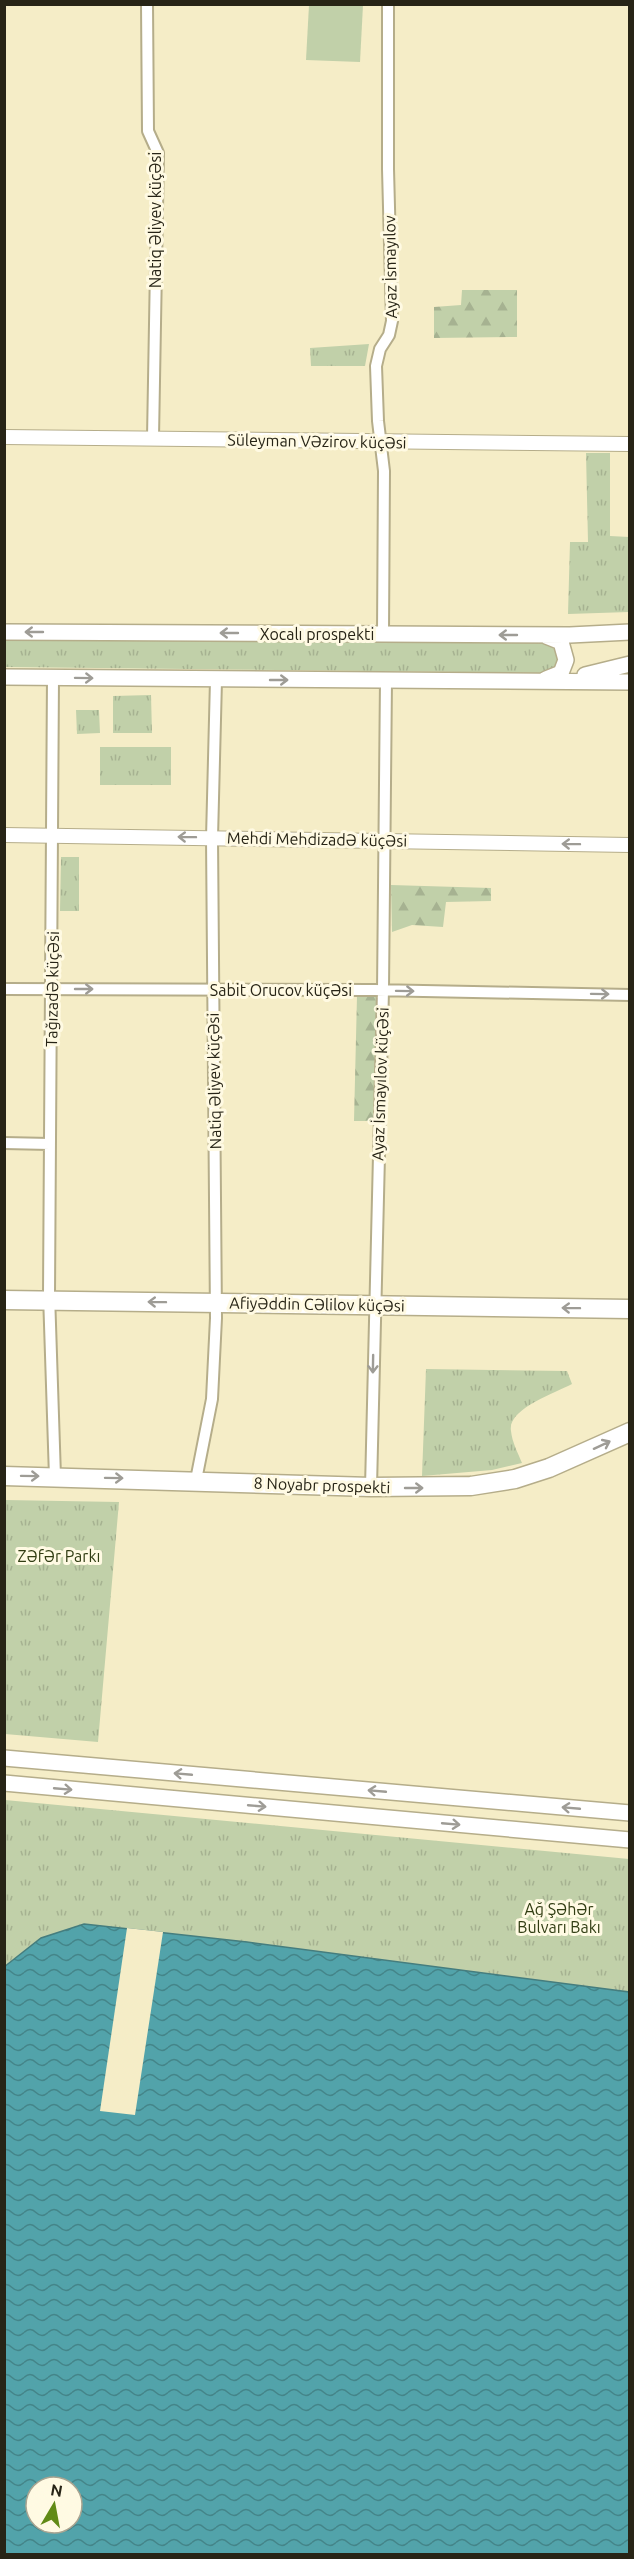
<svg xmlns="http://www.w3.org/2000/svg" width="634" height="2559" viewBox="0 0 634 2559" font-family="Ubuntu,sans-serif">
	<defs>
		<pattern id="grass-tufts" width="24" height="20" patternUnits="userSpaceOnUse" patternTransform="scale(1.5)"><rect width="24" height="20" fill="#c1d0a9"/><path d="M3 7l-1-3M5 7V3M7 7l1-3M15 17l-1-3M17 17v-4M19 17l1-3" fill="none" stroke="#a6b291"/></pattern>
		<pattern id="forest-firs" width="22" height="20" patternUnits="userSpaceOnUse" patternTransform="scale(1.5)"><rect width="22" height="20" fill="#c1d0a9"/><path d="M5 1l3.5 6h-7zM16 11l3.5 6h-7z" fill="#a6b291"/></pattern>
		<pattern id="water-waves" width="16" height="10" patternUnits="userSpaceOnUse" patternTransform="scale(1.5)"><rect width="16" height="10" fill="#52a3aa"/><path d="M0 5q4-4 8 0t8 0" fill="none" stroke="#448589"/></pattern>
	</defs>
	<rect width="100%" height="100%" fill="#f5edc7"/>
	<path fill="url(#grass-tufts)" d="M369,344L365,366H311L310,348Z
		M586,453H610V536L629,537V612L568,614L570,542H588Z
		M5,639L548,643L552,646C560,657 559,665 547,673L5,667Z
		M151,695L152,733H113V696Z
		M76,710H99L100,733L77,734Z
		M100,747H171V785H100Z
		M61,857H79V911H60Z
		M426,1369L567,1371L572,1384C555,1393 507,1409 511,1431C512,1442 518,1453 522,1463L492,1470L422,1476Z
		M5,1500L119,1502L98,1742L5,1734Z
		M5,1800L629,1859V1992L247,1942L41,1938L5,1967Z"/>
	<path fill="url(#forest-firs)" d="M462,290H517V337L434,338V307L461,305Z
		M391,885L491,888V901L446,902L443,927L412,925L392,932Z
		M357,996L377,997L373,1121H354Z"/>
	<path fill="#c1d0a9" d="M309,5H363L360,62L306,60Z"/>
	<path fill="url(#water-waves)" stroke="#457d7e" stroke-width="1.5" fill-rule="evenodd" d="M84,1924L247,1942L629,1992V2554H5L4,1967L41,1938ZM36,2487H72V2523H36Z"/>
	<path fill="#f5edc7" d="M127,1928L163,1932L135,2115L100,2111Z"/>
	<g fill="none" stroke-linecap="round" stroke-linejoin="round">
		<g stroke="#b5ad8a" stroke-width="14">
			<path id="minor" d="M147,4L148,131L158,153L153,438
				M383,634L384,471L378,421L376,366L380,349L389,335L392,321L388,169V4
				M53,677L49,1294L55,1477
				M4,989L374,990L630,995
				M4,1143L50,1144
				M196,1480L212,1399L216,1318L212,838L216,680
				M371,1487L383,990L386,680"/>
		</g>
		<g stroke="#b5ad8a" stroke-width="16">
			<path id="tertiary" d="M4,437L630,444
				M4,835L630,845"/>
		</g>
		<g stroke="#b5ad8a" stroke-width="18">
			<path id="secondary" d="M4,632L570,635L630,632
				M546,636L561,642L566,660L561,673L546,679
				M585,675L630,664
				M4,677L630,682
				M4,1758L630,1813
				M4,1783L630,1840"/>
		</g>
		<g stroke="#b5ad8a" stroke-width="21">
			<path id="trunk" d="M4,1300L630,1309
				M4,1476L371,1487L471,1486L515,1479L549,1468L630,1432"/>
		</g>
		<use href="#minor" stroke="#fff" stroke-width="10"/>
		<use href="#tertiary" stroke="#fff" stroke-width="14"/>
		<use href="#secondary" stroke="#fff" stroke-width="15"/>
		<use href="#trunk" stroke="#fff" stroke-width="18"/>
	</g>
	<defs><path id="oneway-shaft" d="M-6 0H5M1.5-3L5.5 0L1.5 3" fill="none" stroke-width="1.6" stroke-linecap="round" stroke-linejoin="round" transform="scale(1.5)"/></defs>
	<g stroke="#9e9c96">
		<use href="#oneway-shaft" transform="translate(34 632) rotate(-180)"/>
		<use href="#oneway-shaft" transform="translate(229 633) rotate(-180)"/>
		<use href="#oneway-shaft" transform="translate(508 635) rotate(-180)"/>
		<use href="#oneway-shaft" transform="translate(84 678) rotate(1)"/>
		<use href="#oneway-shaft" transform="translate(279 680)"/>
		<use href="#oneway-shaft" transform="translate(187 837) rotate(-179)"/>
		<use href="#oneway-shaft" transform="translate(571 844) rotate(-179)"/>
		<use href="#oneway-shaft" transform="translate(84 989)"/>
		<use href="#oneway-shaft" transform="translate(405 991) rotate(1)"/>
		<use href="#oneway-shaft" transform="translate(600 994) rotate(1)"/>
		<use href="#oneway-shaft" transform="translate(157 1302) rotate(-179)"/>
		<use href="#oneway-shaft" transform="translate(571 1308) rotate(-179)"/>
		<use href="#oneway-shaft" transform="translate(373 1364) rotate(91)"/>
		<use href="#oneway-shaft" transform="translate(602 1445) rotate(-25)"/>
		<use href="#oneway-shaft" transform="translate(30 1476) rotate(1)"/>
		<use href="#oneway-shaft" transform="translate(114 1478) rotate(1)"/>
		<use href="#oneway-shaft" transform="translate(414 1488)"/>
		<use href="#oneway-shaft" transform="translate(183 1774) rotate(-175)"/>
		<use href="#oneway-shaft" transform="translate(63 1789) rotate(5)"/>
		<use href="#oneway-shaft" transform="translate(377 1791) rotate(-175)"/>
		<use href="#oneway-shaft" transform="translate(257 1806) rotate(5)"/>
		<use href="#oneway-shaft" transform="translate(571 1808) rotate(-175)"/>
		<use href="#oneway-shaft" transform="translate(451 1824) rotate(5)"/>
	</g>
	<g text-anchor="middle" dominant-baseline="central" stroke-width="6" stroke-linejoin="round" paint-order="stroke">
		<g font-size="16" fill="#272416" stroke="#fffae3">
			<text transform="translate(155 220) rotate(-90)">Natiq Əliyev küçəsi</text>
			<text transform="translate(390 267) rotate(-91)">Ayaz İsmayılov</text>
			<text transform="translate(317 441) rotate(1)">Süleyman Vəzirov küçəsi</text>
			<text x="317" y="634">Xocalı prospekti</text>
			<text transform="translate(317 839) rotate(1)">Mehdi Mehdizadə küçəsi</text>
			<text transform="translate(52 989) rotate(-89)">Tağızadə küçəsi</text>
			<text x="281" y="990">Sabit Orucov küçəsi</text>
			<text transform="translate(214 1081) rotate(-91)">Natiq Əliyev küçəsi</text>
			<text transform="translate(380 1084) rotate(-88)">Ayaz İsmayılov küçəsi</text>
			<text transform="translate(317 1304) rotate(1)">Afiyəddin Cəlilov küçəsi</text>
			<text transform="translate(322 1485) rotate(2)">8 Noyabr prospekti</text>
		</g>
		<g font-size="16" fill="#313d13" stroke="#fffae3">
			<text x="59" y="1556">Zəfər Parkı</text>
			<text x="559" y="1909">Ağ Şəhər<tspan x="559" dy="18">Bulvarı Bakı</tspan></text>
		</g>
	</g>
	<rect width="634" height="2559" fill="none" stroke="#272416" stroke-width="12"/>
	<g transform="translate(54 2505) rotate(10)"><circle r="28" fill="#fffae3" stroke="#a9a491" stroke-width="1.5"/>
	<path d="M0-4.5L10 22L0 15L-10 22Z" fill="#618a16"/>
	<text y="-9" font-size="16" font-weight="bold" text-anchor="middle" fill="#272416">N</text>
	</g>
</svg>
